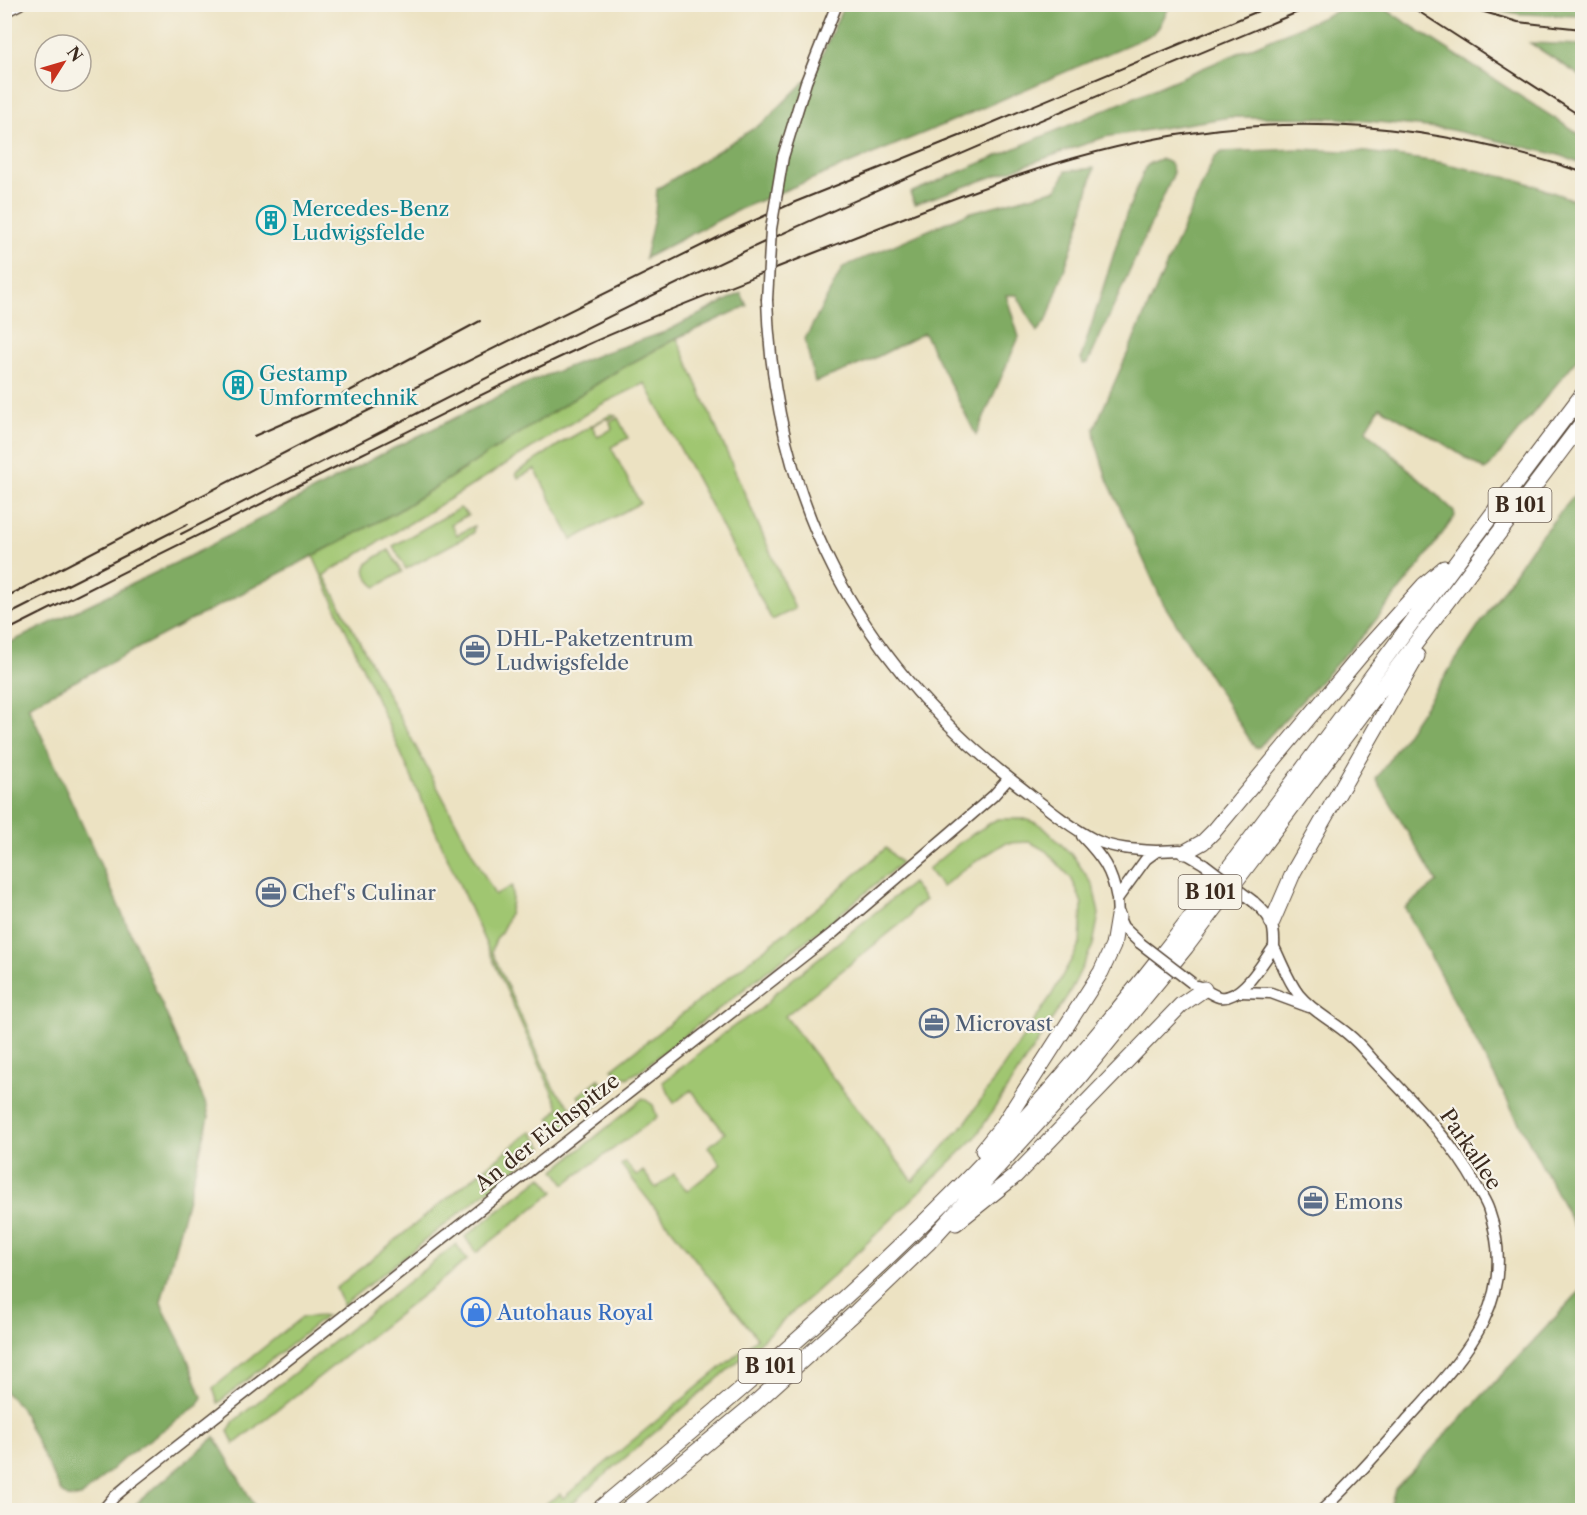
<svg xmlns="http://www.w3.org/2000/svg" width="1587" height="1515" viewBox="0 0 1587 1515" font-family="'Libre Caslon Text',serif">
	<rect width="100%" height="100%" fill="#f7f3e8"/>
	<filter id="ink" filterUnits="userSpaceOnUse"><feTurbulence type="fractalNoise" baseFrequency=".0167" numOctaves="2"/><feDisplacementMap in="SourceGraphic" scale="12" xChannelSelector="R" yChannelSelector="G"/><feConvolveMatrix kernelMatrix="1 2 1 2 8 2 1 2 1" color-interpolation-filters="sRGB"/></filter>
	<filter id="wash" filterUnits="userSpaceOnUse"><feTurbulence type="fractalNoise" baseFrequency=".008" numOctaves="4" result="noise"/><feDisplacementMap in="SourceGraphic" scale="24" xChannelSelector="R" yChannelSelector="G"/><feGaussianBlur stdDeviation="1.35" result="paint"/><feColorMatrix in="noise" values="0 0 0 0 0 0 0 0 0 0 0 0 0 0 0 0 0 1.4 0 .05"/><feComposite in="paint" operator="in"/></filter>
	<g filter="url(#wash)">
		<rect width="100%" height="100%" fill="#ece2c2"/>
		<path fill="#a0c671" stroke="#6e7848" stroke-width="1.5" d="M677,338L795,609L772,620L645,383L600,405L463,491L324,575L495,895L512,886C514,904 509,919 500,934C495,940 493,944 492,952L553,1087L572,1109L575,1121L570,1128L560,1130L549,1119L559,1108L313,556L398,511L617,371Z
			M612,414L616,416L608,420L606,418L592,426L598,437L612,429L610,422L618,418L628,438L611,447L640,503L572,540L535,469L518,478L516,473L563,442Z
			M460,508L468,515L451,524L457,535L474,526L473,533L406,569L393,546Z
			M389,550L402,572L376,587C353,567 372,559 389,550Z
			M997,819H1025L1041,825L1073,856L1093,885L1099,914L1093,945L1070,992L975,1138L833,1276L736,1363L564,1510H536L560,1494L563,1498L757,1338L621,1165L625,1162L637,1176L643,1171L656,1188L674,1174L687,1191L721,1164L708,1147L725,1133L691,1090L674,1103L663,1082C686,1064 709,1044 734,1026C748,1016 765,1010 774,994L912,883L925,900L912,910L909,917L785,1016L913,1181L966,1122L1051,996L1080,944L1082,904L1077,890L1071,878L1046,851L1030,842L1005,843L967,867L942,887L928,869L963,840Z
			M886,848L901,863L835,918L638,1072L627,1078L612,1069L819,906Z
			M599,1079L608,1094L604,1100L594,1108L585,1105L578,1096Z
			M643,1098L653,1105L657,1117C627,1140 596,1160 565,1184L555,1170Z
			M531,1131L543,1147L343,1305L336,1288Z
			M542,1177L554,1192L476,1253L465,1237Z
			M456,1244L467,1260L234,1444L228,1431L234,1421Z
			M326,1316L218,1403L213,1388L302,1317Z"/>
		<path fill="#80ab63" stroke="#5e6a40" stroke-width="1.5" d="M844,5H1170L1159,27L1153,34L943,125L740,209L645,258L655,214L657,189L764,122L815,71Z
			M1351,5H1379L1582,136V164L1559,155L1447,129L1338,118L1230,117L1105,137L915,204L910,193Z
			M1468,5H1582V16L1520,14Z
			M1530,43L1582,45V77Z
			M1299,149L1367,152L1438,162L1522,181L1582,203V353L1490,466L1485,470L1441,442L1380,407L1366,430L1454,511L1455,516L1419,566L1367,631L1259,747L1255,748L1163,603L1107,479L1095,440L1094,429L1214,158L1222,152Z
			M1160,159C1170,162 1173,164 1173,175L1088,363L1083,364L1081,358L1126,215L1145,168L1150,163Z
			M1094,168L1078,230L1047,320L1037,332L1017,295H1006L1019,337L976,435L924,333L869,361L815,382L805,339L843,267L968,213L1057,189L1066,171Z
			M741,293L747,306L677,338L617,371L398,511L28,706L98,859L207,1107L209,1117L161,1302L163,1308L185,1352L202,1397L198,1405L125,1457L81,1497L69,1498L61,1492L20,1407L5,1392V645L194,554L382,454L522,385L603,353L665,332Z
			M1582,486V1241L1405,908L1437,882L1376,779L1531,548Z
			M1582,1289V1510H1389L1395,1489Z
			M215,1437L257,1510H131L138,1502Z"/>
	</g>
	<g filter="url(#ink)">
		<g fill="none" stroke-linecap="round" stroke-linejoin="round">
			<g stroke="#564637" stroke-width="13">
				<path id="minor" d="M4,12L20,4
					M783,157L806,82L837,4
					M767,300C774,500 856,659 1014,782C1040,802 1066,825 1095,840C1114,849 1137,850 1157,851
					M1082,836C1102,857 1112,870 1117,899
					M1140,943L1123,927L1118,916L1117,899L1146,859L1157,851L1180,850L1204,864
					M1274,947C1282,963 1288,981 1299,995C1313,1012 1333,1021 1349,1035C1358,1042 1366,1052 1374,1061C1411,1100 1451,1139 1477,1187C1481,1195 1487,1203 1489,1211C1521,1302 1462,1359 1406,1421C1379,1451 1352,1483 1322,1510
					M1198,986C1204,989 1212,995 1219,997C1242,1001 1262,963 1274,947C1275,924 1271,917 1254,902
					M1240,992L1271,993L1309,1007
					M103,1510L114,1497L133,1481L833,933L949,834L993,796L1009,778"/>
			</g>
			<g stroke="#564637" stroke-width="17">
				<path id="highway" d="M1185,852L1203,842L1215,830L1361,655L1424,585L1444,568
					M1272,922L1294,871L1417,656
					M983,1150L1003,1125L1101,972L1113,946L1118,916
					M956,1223L1015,1176L1181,1005L1204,989
					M598,1510C750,1383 901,1256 1034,1108C1122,1010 1202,904 1282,797C1382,663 1481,528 1582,395
					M626,1510L754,1404L857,1311L929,1242L1077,1080L1186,947L1582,423"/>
			</g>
			<use href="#minor" stroke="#fff" stroke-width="10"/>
			<use href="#highway" stroke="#fff" stroke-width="15"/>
			<path stroke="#3b2a1e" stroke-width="2" d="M1407,4L1582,117
				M1457,4L1518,22L1582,29
				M254,436L316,409L480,321
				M181,534C378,434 573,331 773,238C952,155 1135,81 1317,4
				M4,598L317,436L731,231L795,202L987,125L1275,4
				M4,617L188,524
				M4,632C123,572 242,513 362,454C438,417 513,378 591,343C666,310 743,281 819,251C943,203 1065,149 1198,132C1328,114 1459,131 1582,172"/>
			<g stroke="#564637" stroke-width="13" stroke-linecap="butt">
				<path id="minor-bridge" d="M767,300L771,229L783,157
					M1204,864L1254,902
					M1140,943L1192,983"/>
			</g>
			<use href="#minor-bridge" stroke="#fff" stroke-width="10"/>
		</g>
	</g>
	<defs>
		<g id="building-ring" transform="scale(1.5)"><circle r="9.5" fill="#f7f3e8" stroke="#0f9aa8" stroke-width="1.5"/><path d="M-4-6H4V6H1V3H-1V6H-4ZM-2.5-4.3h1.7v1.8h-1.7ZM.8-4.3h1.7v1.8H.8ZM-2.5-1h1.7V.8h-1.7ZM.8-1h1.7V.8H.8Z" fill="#0f9aa8"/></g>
		<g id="office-ring" transform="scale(1.5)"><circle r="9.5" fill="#f7f3e8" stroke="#5c6f8a" stroke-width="1.5"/><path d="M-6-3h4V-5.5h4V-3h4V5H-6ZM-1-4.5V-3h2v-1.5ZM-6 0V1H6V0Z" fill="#5c6f8a"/></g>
		<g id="shop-ring" transform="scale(1.5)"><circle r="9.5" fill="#f7f3e8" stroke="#3f7fe0" stroke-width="1.5"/><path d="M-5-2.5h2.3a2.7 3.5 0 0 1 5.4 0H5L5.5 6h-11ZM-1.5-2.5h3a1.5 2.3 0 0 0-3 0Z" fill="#3f7fe0"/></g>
	</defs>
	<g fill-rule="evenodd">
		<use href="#building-ring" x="271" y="220"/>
		<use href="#building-ring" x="238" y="385"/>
		<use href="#office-ring" x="475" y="650"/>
		<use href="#office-ring" x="271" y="892"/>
		<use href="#office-ring" x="934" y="1023"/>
		<use href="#office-ring" x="1313" y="1201"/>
		<use href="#shop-ring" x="476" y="1312"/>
	</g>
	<g text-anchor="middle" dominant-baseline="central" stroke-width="4.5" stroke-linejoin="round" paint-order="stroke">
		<g fill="#f7f3e8" stroke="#73665b" stroke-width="1.5">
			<rect x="1488.5" y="488" width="63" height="34" rx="4.5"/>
			<rect x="1178.5" y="875" width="63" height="34" rx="4.5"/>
			<rect x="738.5" y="1349" width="63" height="34" rx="4.5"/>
		</g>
		<g font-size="20" font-weight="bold" fill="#3b2a1e">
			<text x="1520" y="505">B 101</text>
			<text x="1210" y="892">B 101</text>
			<text x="770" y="1366">B 101</text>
		</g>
		<g font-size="21" fill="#0d838f" stroke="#f7f3e8" text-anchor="start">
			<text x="292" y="208">Mercedes-Benz<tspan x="292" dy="24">Ludwigsfelde</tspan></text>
			<text x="259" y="373">Gestamp<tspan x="259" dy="24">Umformtechnik</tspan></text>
		</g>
		<g font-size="21" fill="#4e5e75" stroke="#f7f3e8" text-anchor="start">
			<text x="496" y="638">DHL-Paketzentrum<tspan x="496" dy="24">Ludwigsfelde</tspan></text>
			<text x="292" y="892">Chef's Culinar</text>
			<text x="955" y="1023">Microvast</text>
			<text x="1334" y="1201">Emons</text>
		</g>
		<g font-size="21" fill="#3b2a1e" stroke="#f7f3e8">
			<text transform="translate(547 1132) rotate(-38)">An der Eichspitze</text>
			<text transform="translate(1471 1149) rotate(56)">Parkallee</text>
		</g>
		<g font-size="21" fill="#366cbe" stroke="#f7f3e8" text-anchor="start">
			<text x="497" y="1312">Autohaus Royal</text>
		</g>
	</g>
	<rect width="1587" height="1515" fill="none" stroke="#f7f3e8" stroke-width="24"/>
	<g transform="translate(63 63) rotate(53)"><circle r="28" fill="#f7f3e8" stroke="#aca397" stroke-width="1.5"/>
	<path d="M0-4.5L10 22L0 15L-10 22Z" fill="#c8321e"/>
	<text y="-9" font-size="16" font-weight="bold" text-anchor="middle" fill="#3b2a1e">N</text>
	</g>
</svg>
